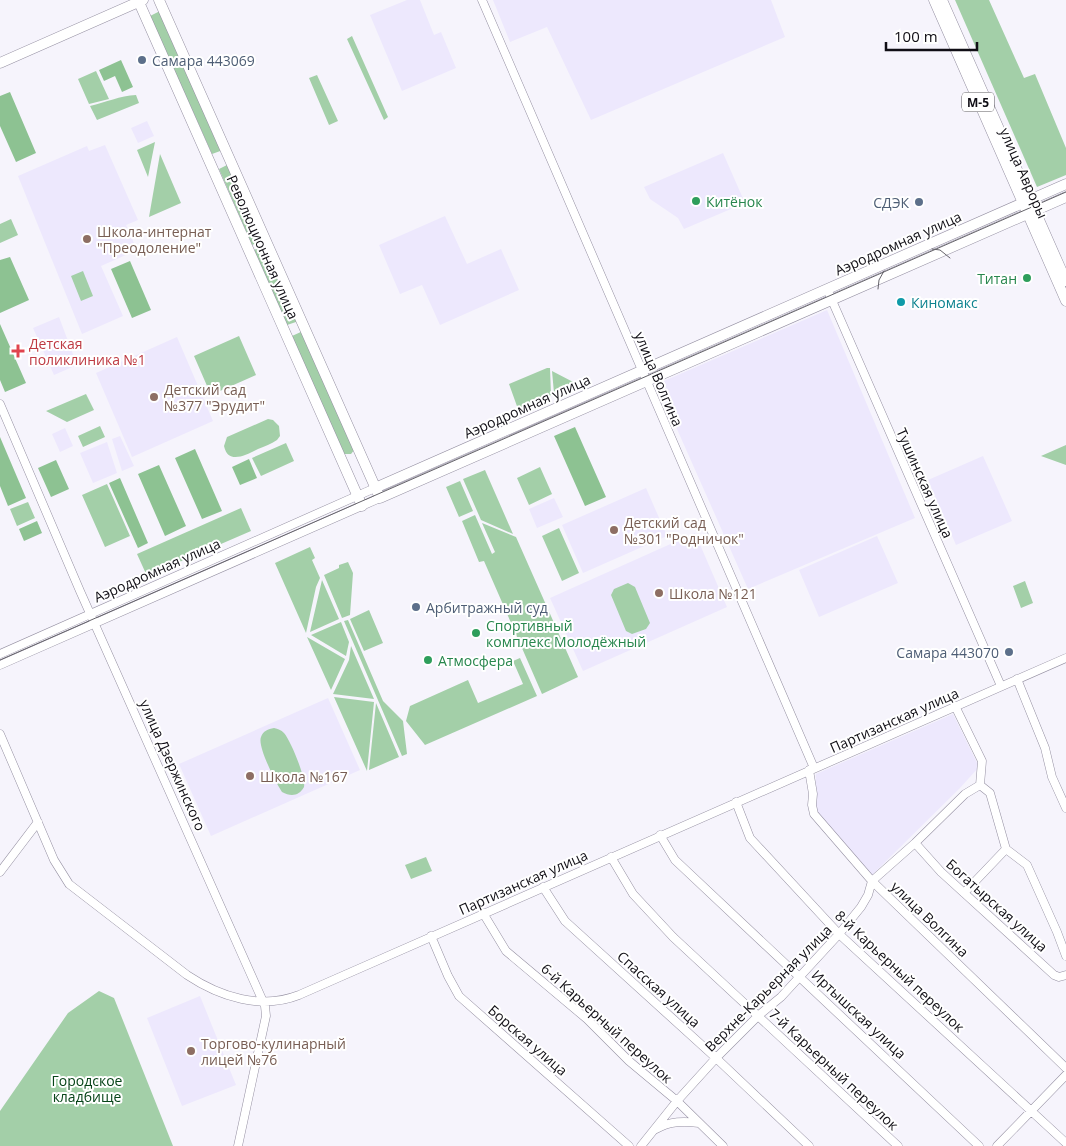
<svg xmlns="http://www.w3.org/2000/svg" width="1066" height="1146" viewBox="0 0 1066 1146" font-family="'Open Sans',sans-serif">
	<rect width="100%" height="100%" fill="#f6f4fc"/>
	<path fill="#ede8fd" d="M407,0H420L434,35L441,32L456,68L402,91L370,15Z
		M493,0H771L785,37L591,120L547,27L510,42Z
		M147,121L154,136L138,143L131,128Z
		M105,145L138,220L126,225L137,250L101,266L123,316L82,334L18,176L87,146L89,151Z
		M723,153L745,203L684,229L678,218L650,199L644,187Z
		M445,216L467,264L501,249L519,290L440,325L422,285L400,294L379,245Z
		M827,310L915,518L748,589L657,384Z
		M59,317L77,365L54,375L33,328Z
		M177,337L213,421L132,457L96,373Z
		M65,428L73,446L60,452L52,434Z
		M120,436L134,466L122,471L112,439Z
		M107,442L117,473L93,483L80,453Z
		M983,456L1012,521L956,545L928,480Z
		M646,488L667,536L583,573L562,525Z
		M554,498L563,517L537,528L529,509Z
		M695,533L727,607L583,671L550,598Z
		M877,536L898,583L819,617L799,570Z
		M328,698L360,770L211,836L179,764Z
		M953,714L979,767L960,788L872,875L817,813L814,805L816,774Z
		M200,996L236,1085L182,1106L147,1018Z"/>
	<path fill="#a3cfa8" d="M955,0H989L1024,78L1035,74L1066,148V175L1037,187Z
		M162,10L223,150L212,154L150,16Z
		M352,36L388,117L384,120L347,39Z
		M96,71L109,99L89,104L78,79Z
		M317,75L338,121L329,125L309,78Z
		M136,95L139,103L97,120L90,106C106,102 120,96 136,95Z
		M155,142L148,177L137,150Z
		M160,154L181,203L149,217Z
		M229,164L263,240L252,245L219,169Z
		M11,219L18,235L0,243V224Z
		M266,245L299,321L287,325L254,250Z
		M83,271L93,296L81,301L71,276Z
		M303,331L355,449L351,454H344L292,336Z
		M239,336L256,375L211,395L194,356Z
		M547,368H550L551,395L518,409L509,384Z
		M552,371L577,384L554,393Z
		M86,394L94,410L67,422L46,411Z
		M268,419L273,420L279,426L280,436L277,440C271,444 265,446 258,449C246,455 228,465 224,446L227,437Z
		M100,426L105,437L83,447L78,436Z
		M286,443L294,461L261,476L252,458Z
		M1066,445V465L1041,456Z
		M540,467L552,494L529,505L517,478Z
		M485,470L513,534L481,520L463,479Z
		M460,481L473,511L459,517L446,487Z
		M107,484L130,536L105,547L82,495Z
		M28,502L35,518L17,526L10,509Z
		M241,508L251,531L147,576L137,554Z
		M475,515L492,554L495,552L482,523L516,537L578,677L542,694L484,561L479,562L462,521Z
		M559,528L579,573L562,581L542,536Z
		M310,547L315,558L312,560L320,578L316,587L306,633L275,563Z
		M348,562L353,573L350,615L342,618L324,575L339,568V565Z
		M322,580L339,619L310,632Z
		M1025,581L1033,603L1021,608L1013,586Z
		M628,583L635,587L650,623L646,629L632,634L626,631L611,595L614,589Z
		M369,610L383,643L364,651L350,619Z
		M348,620L383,701L403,721L407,754L402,756L344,621Z
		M341,622L349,642L346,656L311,635Z
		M307,637L345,659L331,690Z
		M351,646L374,699L333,694L349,660Z
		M520,658L537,696L425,745L406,721L410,706L468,680L478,703L523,684L513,661Z
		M334,697L374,702L367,771Z
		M376,703L399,757L369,770Z
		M274,728C278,729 281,730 284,733C291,741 306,778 304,787C299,796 291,797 282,792C276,783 257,746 261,737C263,731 268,729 274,728Z
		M426,857L432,871L411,879L405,865Z
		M99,991L114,998L173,1146H0V1111L68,1013Z"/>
	<path fill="#8dc292" d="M121,60L133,87L122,92L115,76L104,81L99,70Z
		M10,92L36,153L16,162L0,126V96Z
		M10,257L29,300L0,313V260Z
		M130,261L151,310L132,318L111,269Z
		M0,324L26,383L5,392L0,380Z
		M575,427L606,497L585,506L554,436Z
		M0,437L26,498L8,506L0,486Z
		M195,449L222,511L202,519L175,458Z
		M249,459L257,478L240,485L232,467Z
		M56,460L69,489L51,497L38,468Z
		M159,465L186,526L165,536L138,474Z
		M120,478L148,543L138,548L109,483Z
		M37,521L42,533L24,541L19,529Z"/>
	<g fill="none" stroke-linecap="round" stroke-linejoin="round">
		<g stroke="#9590a2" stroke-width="9">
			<path id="minor" d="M482,0L814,768
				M827,289L1001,686
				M0,404L80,591L265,1006L266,1016L238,1146
				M0,654L375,488
				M0,665L380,498
				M1017,679L1045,748L1052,777L1066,808
				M955,706L982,761L980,785
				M0,734L54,860L69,884L187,975C220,997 261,1010 299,995L1066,658
				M809,770L813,794L812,805L814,814L872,881L1066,1068
				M980,785L990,793L1006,849L1027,865L1057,932L1066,956
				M736,802L750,838L839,934L1066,1143
				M660,835L675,860L979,1146
				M915,843L941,872L1054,975L1059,977L1066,975
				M611,857L633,894L673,937L898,1146
				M0,872L38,822
				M543,887L565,921L716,1058L809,1146
				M964,893L1006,849
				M483,913L506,951L587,1019L629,1061L677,1101L723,1146
				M431,936L448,976L459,996L629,1146
				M656,1129C670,1121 684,1121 699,1123
				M641,1146L677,1101L716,1058L759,1015L781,997L839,934L861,907L868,895L872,881L915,843L965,794L980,785
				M997,1146L1066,1075"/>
		</g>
		<g stroke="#9590a2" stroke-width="11">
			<path id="major" d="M138,0L362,506
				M159,0L380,498L1066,197
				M934,0L1066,301
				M942,0L1066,281
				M0,63L143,0
				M375,488L1066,184"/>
		</g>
		<use href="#minor" stroke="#fff" stroke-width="8"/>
		<use href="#major" stroke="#fff" stroke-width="10"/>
		<path stroke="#65636a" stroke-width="1" d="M932,249L940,250L950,258
			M878,289L879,280L884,271
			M0,660L1066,192"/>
	</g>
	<g fill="#5c6f8a" stroke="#fff" stroke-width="2">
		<circle cx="142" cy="60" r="5"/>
		<circle cx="919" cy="202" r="5"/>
		<circle cx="416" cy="607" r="5"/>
		<circle cx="1009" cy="652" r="5"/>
	</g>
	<g fill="#2e9e5b" stroke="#fff" stroke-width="2">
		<circle cx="696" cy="201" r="5"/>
		<circle cx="1027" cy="278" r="5"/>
		<circle cx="476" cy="633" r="5"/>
		<circle cx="428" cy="660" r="5"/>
	</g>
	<g fill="#8d6e63" stroke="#fff" stroke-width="2">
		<circle cx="87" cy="239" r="5"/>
		<circle cx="154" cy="397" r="5"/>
		<circle cx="614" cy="530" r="5"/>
		<circle cx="659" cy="593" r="5"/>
		<circle cx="250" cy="776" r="5"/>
		<circle cx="191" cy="1051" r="5"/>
	</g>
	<circle fill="#0f9aa8" stroke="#fff" stroke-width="2" cx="901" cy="302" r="5"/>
	<path fill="#e0444e" stroke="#fff" stroke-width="2" d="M15.5 343.5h5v5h5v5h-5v5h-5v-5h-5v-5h5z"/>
	<g text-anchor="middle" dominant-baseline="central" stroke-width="4" stroke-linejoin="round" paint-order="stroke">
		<rect fill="#fff" stroke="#58565b" stroke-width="1" x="962" y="92.5" width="32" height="19" rx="4"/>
		<g font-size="12" font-weight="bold" fill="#100e15">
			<text x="978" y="102">М-5</text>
		</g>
		<g font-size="14" fill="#4e5e75" stroke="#fff" text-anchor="start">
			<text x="152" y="60">Самара 443069</text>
			<text x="909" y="202" text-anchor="end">СДЭК</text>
			<text x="426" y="607">Арбитражный суд</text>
			<text x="999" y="652" text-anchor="end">Самара 443070</text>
		</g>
		<g font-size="14" fill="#100e15" stroke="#fff">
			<text transform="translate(1024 173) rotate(66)">улица Авроры</text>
			<text transform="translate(898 243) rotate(-24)">Аэродромная улица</text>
			<text transform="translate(263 247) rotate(66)">Революционная улица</text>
			<text transform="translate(659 379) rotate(67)">улица Волгина</text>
			<text transform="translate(527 406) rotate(-24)">Аэродромная улица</text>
			<text transform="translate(925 483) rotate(66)">Тушинская улица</text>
			<text transform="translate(157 570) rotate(-24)">Аэродромная улица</text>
			<text transform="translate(894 720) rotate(-24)">Партизанская улица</text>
			<text transform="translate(173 765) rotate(66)">улица Дзержинского</text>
			<text transform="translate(523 882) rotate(-24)">Партизанская улица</text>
			<text transform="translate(997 905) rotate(42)">Богатырская улица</text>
			<text transform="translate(930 919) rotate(44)">улица Волгина</text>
			<text transform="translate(900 971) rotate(43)">8-й Карьерный переулок</text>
			<text transform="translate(768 988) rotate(-45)">Верхне-Карьерная улица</text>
			<text transform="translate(659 989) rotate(42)">Спасская улица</text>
			<text transform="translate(859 1014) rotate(43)">Иртышская улица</text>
			<text transform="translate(607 1023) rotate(42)">6-й Карьерный переулок</text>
			<text transform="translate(528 1040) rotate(41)">Борская улица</text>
			<text transform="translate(834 1069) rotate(43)">7-й Карьерный переулок</text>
		</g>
		<g font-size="14" fill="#27864d" stroke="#fff" text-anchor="start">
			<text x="706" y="201">Китёнок</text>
			<text x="1017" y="278" text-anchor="end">Титан</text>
			<text x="486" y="625">Спортивный<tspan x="486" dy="16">комплекс Молодёжный</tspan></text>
			<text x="438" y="660">Атмосфера</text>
		</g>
		<g font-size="14" fill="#785e54" stroke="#fff" text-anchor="start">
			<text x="97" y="231">Школа-интернат<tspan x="97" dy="16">"Преодоление"</tspan></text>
			<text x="164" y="389">Детский сад<tspan x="164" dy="16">№377 "Эрудит"</tspan></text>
			<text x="624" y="522">Детский сад<tspan x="624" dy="16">№301 "Родничок"</tspan></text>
			<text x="669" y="593">Школа №121</text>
			<text x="260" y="776">Школа №167</text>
			<text x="201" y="1043">Торгово-кулинарный<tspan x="201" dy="16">лицей №76</tspan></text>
		</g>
		<g font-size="14" fill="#0d838f" stroke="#fff" text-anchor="start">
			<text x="911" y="302">Киномакс</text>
		</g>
		<g font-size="14" fill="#be3a42" stroke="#fff" text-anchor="start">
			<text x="29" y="343">Детская<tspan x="29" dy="16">поликлиника №1</tspan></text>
		</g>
		<g font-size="14" fill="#074418" stroke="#fff">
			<text x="87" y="1080">Городское<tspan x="87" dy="16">кладбище</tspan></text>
		</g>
	</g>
	<path d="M886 42v8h91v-8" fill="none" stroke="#100e15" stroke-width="2.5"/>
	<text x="894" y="42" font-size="15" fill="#100e15" stroke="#ffffff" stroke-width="4" paint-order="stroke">100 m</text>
</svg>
